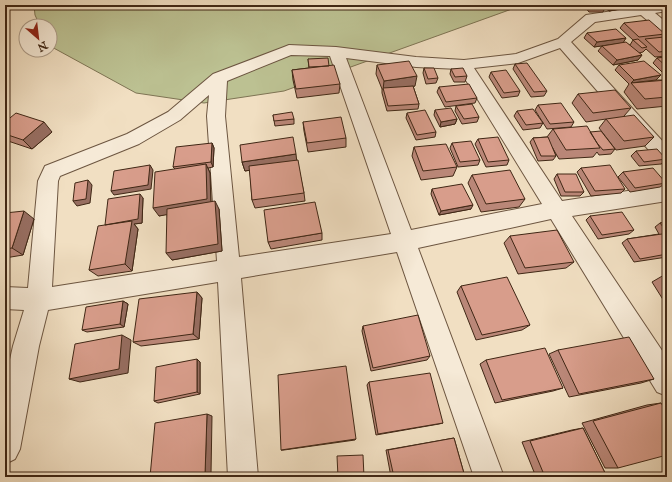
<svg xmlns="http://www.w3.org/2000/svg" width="672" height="482" viewBox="0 0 672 482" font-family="'IM FELL English',serif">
	<rect width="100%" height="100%" fill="#f1dfc2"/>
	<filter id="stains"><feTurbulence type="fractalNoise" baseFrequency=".005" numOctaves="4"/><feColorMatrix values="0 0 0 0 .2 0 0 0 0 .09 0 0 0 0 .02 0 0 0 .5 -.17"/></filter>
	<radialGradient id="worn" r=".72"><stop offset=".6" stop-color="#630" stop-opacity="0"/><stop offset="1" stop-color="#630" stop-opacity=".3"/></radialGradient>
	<path fill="#bcc192" stroke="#7e7454" d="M34,5H523L284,91L204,103L136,93L50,46V26H40L35,15Z"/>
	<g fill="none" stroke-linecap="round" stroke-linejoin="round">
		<g stroke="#6c5540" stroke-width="2">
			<path id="street" d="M653,5H667V11L655,13L667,23V34L662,33L641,15L595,22L571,42L667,146V165L660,163L560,48L518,63L474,68L562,201L667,185V201L572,216L667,358V396L657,392L551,219L418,248L504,477H474L397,252L241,278L258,477H228L218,282L48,310L39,346L20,449L15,459L5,464V382L13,346L24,310L5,309V287L28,288L38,181L45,166L127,134L168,112L213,74L284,47L289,45L336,47L416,57L464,60L516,54L558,39L586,15ZM291,55L330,56L391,234L239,257L225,116L227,81ZM346,58L416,67L459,69L542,204L411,230ZM209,95L207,116L217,261L52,287L58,181L60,176L139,144L180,120Z"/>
		</g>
		<use href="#street" fill="#f6ead7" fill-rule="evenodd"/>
	</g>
	<path fill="#ba8778" stroke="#402715" d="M586,5H627L625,8L609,11L605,8L603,12H589L585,7Z
		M624,23L665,34L662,38L667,40V56L655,57L646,49L643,52L639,53L642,55L638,60L613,65L598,51L602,46L606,45L594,47L584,38L587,33L626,38L623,42L630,45L633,40L620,28Z
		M667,57V76H666L653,63L657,58Z
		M308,59L329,66L340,84L339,93L297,98L293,80L292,70L309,68Z
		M515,64L547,91L544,96L531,97L513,69Z
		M377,65L415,86H413L419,104L418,109L387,111L382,93V89L376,74Z
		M619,65L656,80H667V106L637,109L624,92L629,84L615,70Z
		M424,68L438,78L436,83L426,84L423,73Z
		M451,69L467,76L465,82H454L450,74Z
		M491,72L520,91L518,96L502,98L489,77Z
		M439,87L477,98L475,103L445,107L437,92Z
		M578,94L631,108L624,116L654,137L645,146L616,150L599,128L606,119L586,122L572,103Z
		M538,105L574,122L571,127L547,129L535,110Z
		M456,106L479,117L477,122L462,124L455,111Z
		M667,107V118L662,112Z
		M435,110L457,119L455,124L440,127L434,115Z
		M517,111L543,123L540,128L523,130L514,116Z
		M407,113L436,132L435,137L416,140L406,118Z
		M273,115L294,119V124L275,126Z
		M5,122L52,132L32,149L5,140Z
		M303,122L346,138V147L308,152L304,131Z
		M553,129L590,132L615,149L611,154L599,155L597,152L593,157L559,159L552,147L556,156L553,160L538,161L530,142L533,138L547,137Z
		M478,139L509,160L507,165L486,167L475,144Z
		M212,143L214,148L213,167L208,168L210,173L211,202L219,209L222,251L172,260L167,214L159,216L175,169L173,167Z
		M452,143L480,160L478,165L458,167L450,148Z
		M414,147L457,167L453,176L421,180L412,156Z
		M636,151L666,159L661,164L639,166L631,156Z
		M297,160L304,193L305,201L255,208L252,200L250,170L245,171L242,162Z
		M581,168L625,189L621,193L591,196L577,172Z
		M623,172L666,183L660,187L630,192L618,177Z
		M557,174L584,192L580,196H561L554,179Z
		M472,175L525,199L519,207L481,212L468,183Z
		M432,189L471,209L439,215L431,194Z
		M143,198L142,223L134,224L138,229L132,271L98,276L89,270Z
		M5,213L34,219L23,255L5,258Z
		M590,216L634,230L629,234L598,239L586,220Z
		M667,222V257L634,262L622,243L627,239L659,234L655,227L660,223Z
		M322,233V240L271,249L268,242Z
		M510,236L574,262L566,268L518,274L504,243Z
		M664,275H667V306L652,282Z
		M461,286L530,325L522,330L476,340L457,292Z
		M197,292L202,298L199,339L141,346L133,342Z
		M123,301L128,304L124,327L87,332L82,330Z
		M363,326L430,356L427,360L371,371L362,331Z
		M558,350L654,379L641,383L569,397L549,354Z
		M197,359L200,362V394L158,403L154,401Z
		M486,360L563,388L553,391L495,403L480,364Z
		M369,382L443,423L439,424L376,435L367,385Z
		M661,403L618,468H605L582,423L647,405Z
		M583,428L607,477H536L522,442L572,430Z
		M454,438L465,477H391L386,450Z
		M356,439L355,440L284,450H281Z"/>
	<path fill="#976e61" stroke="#402715" d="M616,5H627L625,8L609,11L612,6Z
		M626,38L623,43L594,47L597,42Z
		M642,55L638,60L613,65L617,60Z
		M661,75L656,80L631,83L634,80Z
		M417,76L415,86L383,90L384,81Z
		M457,119L455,124L440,127L441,122Z
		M44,122L52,132L32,149L23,140Z
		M212,143L214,148L213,167L211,162Z
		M296,154L297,163L245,171L242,162Z
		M206,164L210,173L211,207L159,216L153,208Z
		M150,165L153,170L151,189L114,195L111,191Z
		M88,180L92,185L90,203L77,206L73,201Z
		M140,194L143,198L142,223L134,224L138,229L132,271L125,264L109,229Z
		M215,201L219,209L222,251L172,260L166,253Z
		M473,205L471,209L439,215L441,211Z
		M24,211L34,219L23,255L12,248Z
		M197,292L202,298L199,339L193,334Z
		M123,301L128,304L124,327L120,324Z
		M5,327L7,328L5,340Z
		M122,335L131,340L128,373L80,382L69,379Z
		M197,359L200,362V394L197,392Z
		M207,414L212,416L211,474L205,475Z"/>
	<path fill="#d89d8b" stroke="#402715" d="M590,5H604L606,7H592Z
		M649,20L665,34L639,37L624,23Z
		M616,29L626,38L597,42L587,33Z
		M664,37L667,40V51L659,52L645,39Z
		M638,39L647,47L642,48L633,40Z
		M626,42L642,55L617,60L602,46Z
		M667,57V67L657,58Z
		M328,58L329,66L309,67L308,59Z
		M409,61L417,76L384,81L377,65Z
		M644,61L661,75L634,80L619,65Z
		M527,63L547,91L534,92L515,64Z
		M334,65L340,84L296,89L292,70Z
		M424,68H434L438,78L428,79Z
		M463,68L467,76L455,77L451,69Z
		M506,70L520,91L504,93L491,72Z
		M667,80V97L645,99L631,83Z
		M469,84L477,98L446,102L439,87Z
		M413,86L419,104L388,106L383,88Z
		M615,90L631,108L593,113L578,94Z
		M561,103L574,122L550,124L538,105Z
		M472,104L479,117L464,119L456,106Z
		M451,108L457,119L441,122L435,110Z
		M533,109L543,123L526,125L517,111Z
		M425,110L436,132L417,135L407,113Z
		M292,112L294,119L274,121L273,115Z
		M16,113L44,122L23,140L5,134V122Z
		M634,115L654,137L624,141L606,119Z
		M341,117L346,138L307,143L303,122Z
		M587,126L600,148L566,150L553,129Z
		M601,131L615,149L603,150L597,143L590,132Z
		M293,137L296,154L242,162L240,145Z
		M498,137L509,160L488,162L478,139Z
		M548,137L556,156H541L533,138Z
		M471,141L480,160L460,162L452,143Z
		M212,143L211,162L173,167L176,147Z
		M446,144L457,167L423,171L414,147Z
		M657,149L666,159L644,162L636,151Z
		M298,160L304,193L252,200L249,166Z
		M206,164L207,199L153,208L155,172Z
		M150,165L148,185L111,191L114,171Z
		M610,165L625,189L595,191L581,168Z
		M653,168L666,183L635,188L623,172Z
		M510,170L525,199L486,204L472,175Z
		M557,174H576L584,192H565Z
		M88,180L86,199L73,201L75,183Z
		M462,184L473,205L441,211L432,189Z
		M140,194L138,219L105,225L108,199Z
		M215,201L218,244L166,253L167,209Z
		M315,202L322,233L268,242L264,210Z
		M24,211L12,248L5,249V213Z
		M622,212L634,230L602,235L590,216Z
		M132,221L125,264L89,270L98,226Z
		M667,222V232L660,223Z
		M557,230L574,262L525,268L510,236Z
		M662,234L667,240V254L640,259L627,239Z
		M664,275H667V280Z
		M507,277L530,325L482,335L461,286Z
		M197,292L193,334L133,342L139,299Z
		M123,301L120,324L82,330L86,307Z
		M418,315L430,356L373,368L363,326Z
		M122,335L119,369L69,379L75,344Z
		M629,337L654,379L579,394L558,350Z
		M545,348L563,388L502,400L486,360Z
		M197,359V392L154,401L156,367Z
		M346,366L356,439L281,450L278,375Z
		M430,373L443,423L378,434L369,382Z
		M661,403L667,413V455L618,468L593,421Z
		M207,414L205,475L193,477H150L155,423Z
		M583,428L607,477H545L530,441Z
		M454,438L465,477H394L388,450Z
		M363,455L364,477H338L337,456Z"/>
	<rect width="672" height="482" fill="none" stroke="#f1dfc2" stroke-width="20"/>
	<rect x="6" y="6" width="660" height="470" fill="none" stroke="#402715" stroke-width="2"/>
	<rect x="10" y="10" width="652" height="462" fill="none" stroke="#402715"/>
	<g transform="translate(38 38) rotate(152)"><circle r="19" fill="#f6ead7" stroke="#ad9c89"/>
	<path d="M0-3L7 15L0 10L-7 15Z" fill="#8f2418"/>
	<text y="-6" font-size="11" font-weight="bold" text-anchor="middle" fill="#402715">N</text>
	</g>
	<rect width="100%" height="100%" filter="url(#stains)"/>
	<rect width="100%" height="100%" fill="url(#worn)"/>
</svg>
